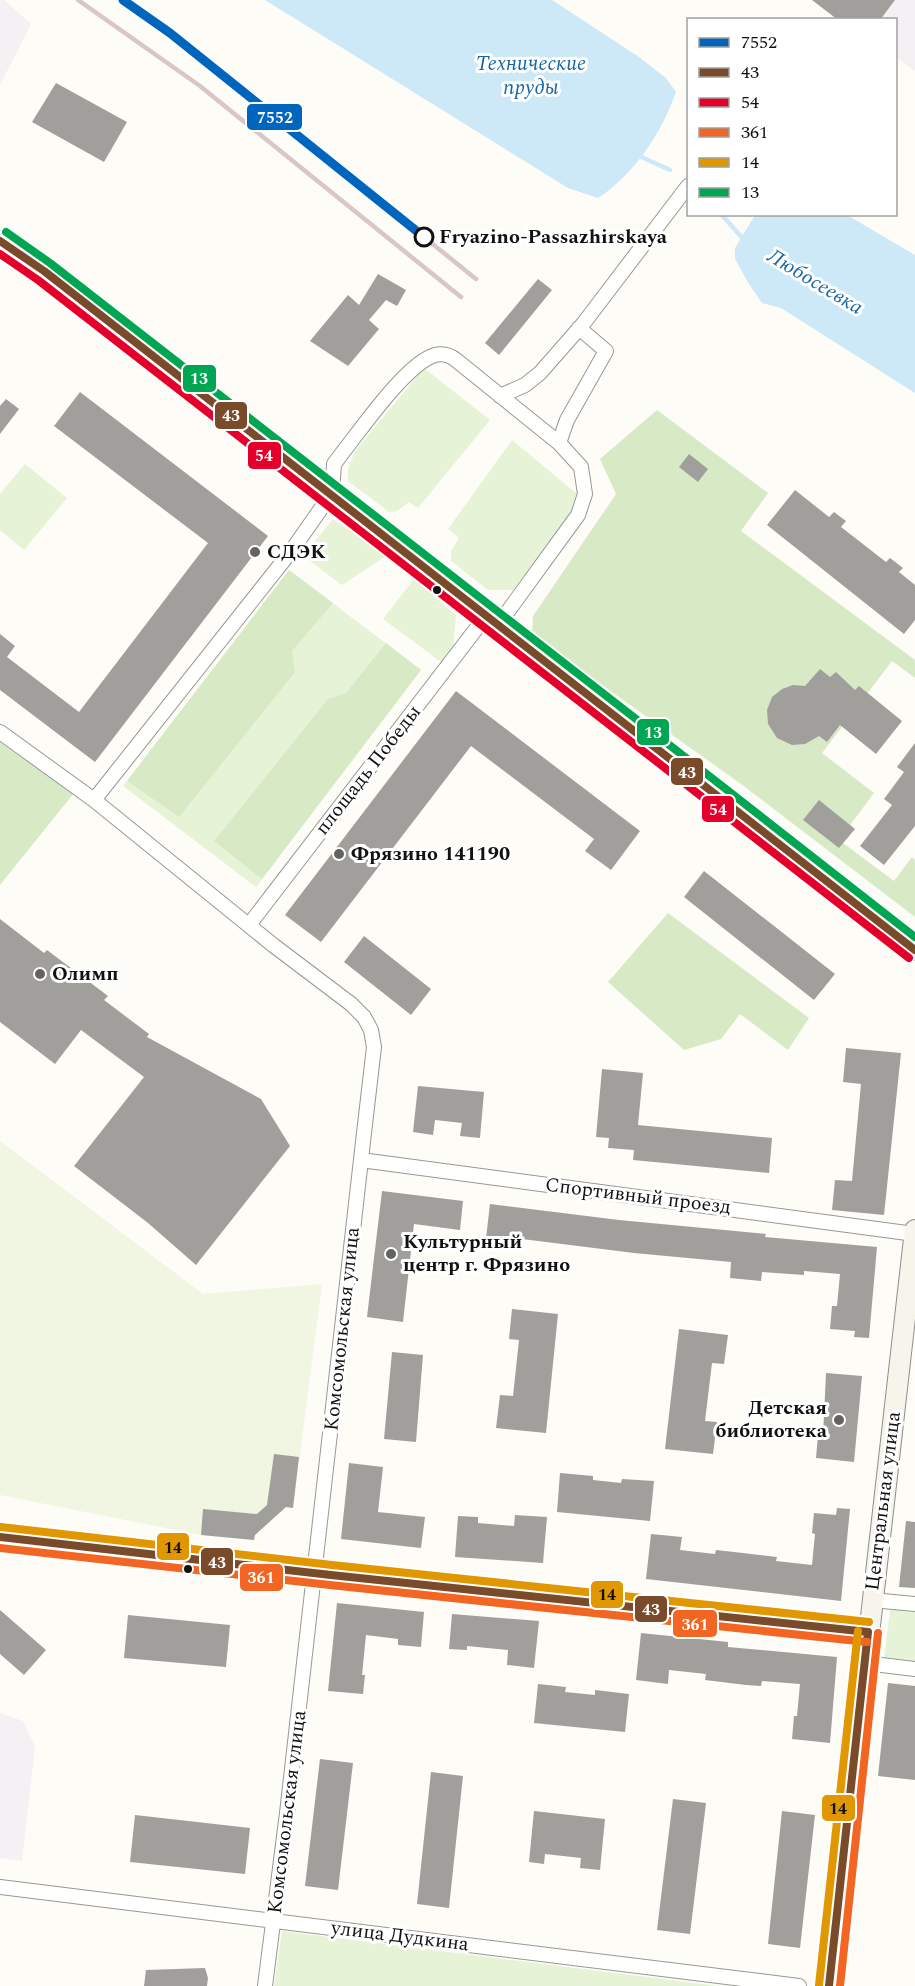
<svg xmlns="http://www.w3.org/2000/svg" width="915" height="1986" viewBox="0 0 915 1986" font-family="Spectral,serif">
	<rect width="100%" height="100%" fill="#fdfcf7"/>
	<path fill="#f5f0f3" d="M0,0H4L31,24L0,85Z
		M812,0H915V71L896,57V20L838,19Z
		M0,1713L23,1721L35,1746L22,1861L0,1858Z"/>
	<path fill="#e7f3d7" d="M424,368L490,420L418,508L409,502L397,511L389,512L348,481V469L355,451Z
		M512,440L577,494L570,517L513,590H488L451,561V551L459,538L448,529Z
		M25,464L67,498L24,550L0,530V494Z
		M333,519L386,556L342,585L303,556Z
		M289,570L421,670L256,887L123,786Z
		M414,579L456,615L453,651L441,662L383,619Z
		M890,1609L915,1612V1663L884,1660Z
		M282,1931L719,1986H274Z"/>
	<path fill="#d8eac5" d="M657,410L768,493L741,531L915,660V678L892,661L822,753L874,793L839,840L894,881L912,857L915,860V917L741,784L532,635L533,616L616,494L600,459Z
		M289,570L333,603L292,651L295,672L179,817L127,781Z
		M386,643L421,670L262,879L214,841L328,699L346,693Z
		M0,740L78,788L0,885Z
		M668,913L809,1018L788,1050L740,1014L721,1039L684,1050L608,982Z"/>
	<path fill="#f0f6e1" d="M0,1141L203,1294L322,1284L293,1508L285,1507L255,1535L254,1540L201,1535L0,1495Z"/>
	<path fill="#cde8f7" d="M265,0H552L639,57L666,78L676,92C662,132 634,175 598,198L568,188Z
		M755,215H847L915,255V393L781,308L762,303L749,284L735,259V248Z"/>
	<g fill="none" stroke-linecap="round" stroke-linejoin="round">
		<path stroke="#cde8f7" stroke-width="4.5" d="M637,155L670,170
			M721,214L745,241"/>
	</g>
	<path fill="#a19f9c" d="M812,0H895L880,20H838Z
		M56,83L127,122L104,162L32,122Z
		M378,274L406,290L397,306L386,300L369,320L379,329L348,366L310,341L348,295L359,305Z
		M538,279L552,290L499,355L485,343Z
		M80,392L268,536L95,762L0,690V634L15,646L7,657L79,712L208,543L54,426Z
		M6,399L19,409L0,434V406Z
		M689,454L708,469L698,482L679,467Z
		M795,490L829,517L834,512L846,521L841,527L886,562L890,558L903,568L899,572L915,585V620L904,634L767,525Z
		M820,669L830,677L836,672L855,690L859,686L902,721L876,754L840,725L827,742L819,736L805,744L792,745L777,738L768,724L767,710L772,697L782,689L793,685L805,686Z
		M456,691L640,831L611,870L585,851L594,839L471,746L321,942L285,915Z
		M915,743V826L884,865L860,846L892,805L884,799L904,772L897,767Z
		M819,800L855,829L839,848L803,820Z
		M704,871L835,974L814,1000L684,897Z
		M0,919L44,953L47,950L108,996L104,1000L149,1034L147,1037L261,1099L290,1146L196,1265L148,1223L74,1166L144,1077L81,1030L55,1064L0,1022Z
		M364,936L431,989L411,1015L344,962Z
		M846,1048L901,1053L884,1215L832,1210L835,1180L852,1181L861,1084L843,1082Z
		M602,1069L643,1073L638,1125L772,1138L769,1173L633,1160L634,1150L608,1148L609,1138L596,1137Z
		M418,1086L484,1092L480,1138L460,1136L462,1123L435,1120L433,1135L413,1132Z
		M382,1191L463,1201L460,1230L414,1224L403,1322L367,1317Z
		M490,1204L619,1220L766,1234L765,1237L877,1247L869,1338L854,1337L855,1331L830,1329L832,1306H837L840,1274L804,1271V1275L762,1272L761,1281L730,1278L731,1262L634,1253L514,1238L513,1250L485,1247Z
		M512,1309L558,1314L546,1433L496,1428L500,1395L513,1396L519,1340L509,1339Z
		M679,1329L728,1335L724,1364L712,1363L705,1421L717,1422L713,1454L665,1449Z
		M392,1352L423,1355L416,1442L384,1439Z
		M826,1373L862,1376L854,1462L816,1458L818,1435L823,1436Z
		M274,1454L299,1457L293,1508L286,1507L255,1535L254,1540L201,1535L203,1509L257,1514L267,1505Z
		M349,1463L383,1467L378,1512L425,1517L421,1548L341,1539Z
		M560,1473L593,1476V1480L621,1483L622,1479L654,1481L650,1521L557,1512Z
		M837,1508L850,1509L841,1601L646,1579L651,1534L682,1537L680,1550L715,1554L716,1550L734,1552L777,1557L776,1561L812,1565L815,1534L812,1533L814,1513L836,1515Z
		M515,1515L547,1517L543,1563L455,1557L458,1516L478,1517V1523L514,1526Z
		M906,1521L915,1522V1588L899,1587Z
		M337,1603L424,1612L421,1647L398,1645V1639L366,1635L362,1675H365L363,1694L328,1691Z
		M0,1610L46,1650L24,1675L0,1654Z
		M452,1614L539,1621L534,1668L507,1665L508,1650L467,1646V1650L449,1649Z
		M128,1615L230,1625L226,1667L124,1658Z
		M641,1633L728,1642V1647L837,1657L830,1743L792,1739L794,1716H797L800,1684L762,1681L761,1686L746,1685L705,1680L706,1674L669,1670L668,1684L636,1680Z
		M888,1683L915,1686V1780L878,1776Z
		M538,1684L566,1687L565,1692L595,1695V1690L629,1694L625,1732L534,1723Z
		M320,1759L353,1763L338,1890L305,1886Z
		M431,1772L463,1776L449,1908L417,1904Z
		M673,1799L706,1803L690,1934L657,1930Z
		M534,1811L605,1819L600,1870L580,1868L581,1858L545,1854L544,1864L529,1862Z
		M782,1811L815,1815L800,1948L768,1944Z
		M135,1815L250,1828L245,1874L130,1862Z
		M205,1968L208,1978L207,1986H144L146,1970Z"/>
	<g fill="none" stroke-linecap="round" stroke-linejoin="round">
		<g stroke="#979795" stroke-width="16">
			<path id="street" d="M500,396L525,385L540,373L583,324L688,186
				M559,443L567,420L606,351L579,328
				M0,732L94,800L273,945L351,1004L364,1017L371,1030L374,1047L364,1133L287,1813L265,1986
				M94,800L292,550L332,493L334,464L343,452C362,428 407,363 435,355C443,353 450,355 456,360L559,443L581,467L585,494L578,515L498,625
				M249,925L486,616
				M361,1160L915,1234
				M872,1600L915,1604
				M865,1663L915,1669
				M0,1887L799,1986"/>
		</g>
		<g stroke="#8e8d8b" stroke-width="22">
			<path id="secondary" d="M0,241L44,271L332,493L486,616L915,950
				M0,1537L331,1575L868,1632
				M829,1986L915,1230"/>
		</g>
		<use href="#street" stroke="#fffffe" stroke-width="14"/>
		<use href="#secondary" stroke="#f6f4eb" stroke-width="20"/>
		<path stroke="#d9c6c7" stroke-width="4.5" d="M78,0L200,86L461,297
			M424,237L476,279"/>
		<g stroke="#fff" stroke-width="12">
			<path id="bus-1" d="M0,241L44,271C336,496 625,724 915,950
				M0,1537L331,1575L868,1632
				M829,1986L868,1632"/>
		</g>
		<g stroke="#fff" stroke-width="12">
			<path id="bus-2" d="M0,254L38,280C329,504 618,732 909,958"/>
		</g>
		<g stroke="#fff" stroke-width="12">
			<path id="bus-3" d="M0,1548L330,1585L867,1642
				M840,1986L878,1633"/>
		</g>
		<g stroke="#fff" stroke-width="12">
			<path id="bus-4" d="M1,1527L332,1565L869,1622
				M819,1985L858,1631"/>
		</g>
		<g stroke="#fff" stroke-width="12">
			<path id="bus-5" d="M6,232L50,263C340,486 627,712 915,937"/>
		</g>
		<use href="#bus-1" stroke="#7a4b2a" stroke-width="8"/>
		<use href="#bus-2" stroke="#e4002b" stroke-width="8"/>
		<use href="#bus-3" stroke="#f26522" stroke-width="8"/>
		<use href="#bus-4" stroke="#e09702" stroke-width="8"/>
		<use href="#bus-5" stroke="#00a651" stroke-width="8"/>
		<g stroke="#fff" stroke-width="14">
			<path id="rail-1" d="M123,0L170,33L424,237"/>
		</g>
		<use href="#rail-1" stroke="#0065bd" stroke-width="9"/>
	</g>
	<circle fill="#fff" stroke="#111" stroke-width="3" cx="424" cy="237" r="9"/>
	<g fill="#646362" stroke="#fff" stroke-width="2">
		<circle cx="255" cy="552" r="6"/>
		<circle cx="339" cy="854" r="6"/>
		<circle cx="40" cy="974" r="6"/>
		<circle cx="391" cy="1254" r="6"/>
		<circle cx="839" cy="1420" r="6"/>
	</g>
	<g fill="#111" stroke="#fff" stroke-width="2">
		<circle cx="437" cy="590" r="5"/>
		<circle cx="188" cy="1569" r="5"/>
	</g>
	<g text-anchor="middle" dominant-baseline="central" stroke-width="6" stroke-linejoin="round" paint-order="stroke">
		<g font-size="20" font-weight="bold" fill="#111" stroke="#fff" text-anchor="start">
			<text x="439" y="237">Fryazino-Passazhirskaya</text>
		</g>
		<g font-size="20" font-weight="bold" fill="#111" stroke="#fff" text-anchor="start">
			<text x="267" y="552">СДЭК</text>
			<text x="351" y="854">Фрязино 141190</text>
			<text x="52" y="974">Олимп</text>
			<text x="403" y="1242">Культурный<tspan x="403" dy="23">центр г. Фрязино</tspan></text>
			<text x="827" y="1408" text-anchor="end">Детская<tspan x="827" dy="23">библиотека</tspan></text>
		</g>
		<g font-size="20" fill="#111" stroke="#fff">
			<text transform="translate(368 770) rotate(-52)">площадь Победы</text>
			<text transform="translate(638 1196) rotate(7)">Спортивный проезд</text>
			<text transform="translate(342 1329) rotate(-84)">Комсомольская улица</text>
			<text transform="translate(883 1501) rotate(-83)">Центральная улица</text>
			<text transform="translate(287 1812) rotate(-83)">Комсомольская улица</text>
			<text transform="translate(400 1936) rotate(7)">улица Дудкина</text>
		</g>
		<g font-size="21" font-style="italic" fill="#1768a6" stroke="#fff">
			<text x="531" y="64">Технические<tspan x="531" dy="24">пруды</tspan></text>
			<text transform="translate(815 282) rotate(31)">Любосеевка</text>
		</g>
	</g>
	<g stroke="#fff" stroke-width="2">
		<rect x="246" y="103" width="57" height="28" rx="6" fill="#0065bd"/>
		<rect x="182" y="364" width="35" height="29" rx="6" fill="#00a651"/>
		<rect x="214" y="401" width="34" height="29" rx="6" fill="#7a4b2a"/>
		<rect x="247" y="441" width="35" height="29" rx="6" fill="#e4002b"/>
		<rect x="636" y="718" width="34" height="28" rx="6" fill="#00a651"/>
		<rect x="670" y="757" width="34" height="29" rx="6" fill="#7a4b2a"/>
		<rect x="701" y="795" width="34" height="28" rx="6" fill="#e4002b"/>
		<rect x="156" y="1532" width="34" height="29" rx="6" fill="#e09702"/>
		<rect x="200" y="1547" width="34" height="29" rx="6" fill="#7a4b2a"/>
		<rect x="239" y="1563" width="45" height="29" rx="6" fill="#f26522"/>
		<rect x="590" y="1580" width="34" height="29" rx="6" fill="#e09702"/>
		<rect x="634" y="1595" width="34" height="28" rx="6" fill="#7a4b2a"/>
		<rect x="672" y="1609" width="46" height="29" rx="6" fill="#f26522"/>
		<rect x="821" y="1794" width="35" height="28" rx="6" fill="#e09702"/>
	</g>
	<g font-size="16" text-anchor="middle" font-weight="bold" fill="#fff">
		<text x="275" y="123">7552</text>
		<text x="199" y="384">13</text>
		<text x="231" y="421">43</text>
		<text x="264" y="461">54</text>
		<text x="653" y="738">13</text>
		<text x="687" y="778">43</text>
		<text x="718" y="815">54</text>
		<text x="217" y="1568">43</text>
		<text x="261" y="1583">361</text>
		<text x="651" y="1615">43</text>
		<text x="695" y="1630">361</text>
	</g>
	<g font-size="16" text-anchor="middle" font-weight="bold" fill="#111">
		<text x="173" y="1553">14</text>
		<text x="607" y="1600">14</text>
		<text x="838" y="1814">14</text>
	</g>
	<rect x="687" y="18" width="210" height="198" fill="#ffffff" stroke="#a0a0a0" stroke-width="1.5"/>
	<rect x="699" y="38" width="30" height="9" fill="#0065bd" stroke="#a0a0a0" stroke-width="1.5"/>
	<text x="741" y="48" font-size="18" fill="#111111">7552</text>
	<rect x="699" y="68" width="30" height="9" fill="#7a4b2a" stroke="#a0a0a0" stroke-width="1.5"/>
	<text x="741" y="78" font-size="18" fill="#111111">43</text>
	<rect x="699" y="98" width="30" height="9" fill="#e4002b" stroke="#a0a0a0" stroke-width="1.5"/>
	<text x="741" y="108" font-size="18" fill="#111111">54</text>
	<rect x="699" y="128" width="30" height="9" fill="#f26522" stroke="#a0a0a0" stroke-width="1.5"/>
	<text x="741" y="138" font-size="18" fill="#111111">361</text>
	<rect x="699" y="158" width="30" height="9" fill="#e09702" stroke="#a0a0a0" stroke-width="1.5"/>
	<text x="741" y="168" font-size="18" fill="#111111">14</text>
	<rect x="699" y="188" width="30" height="9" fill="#00a651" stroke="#a0a0a0" stroke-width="1.5"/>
	<text x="741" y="198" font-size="18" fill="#111111">13</text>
</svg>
